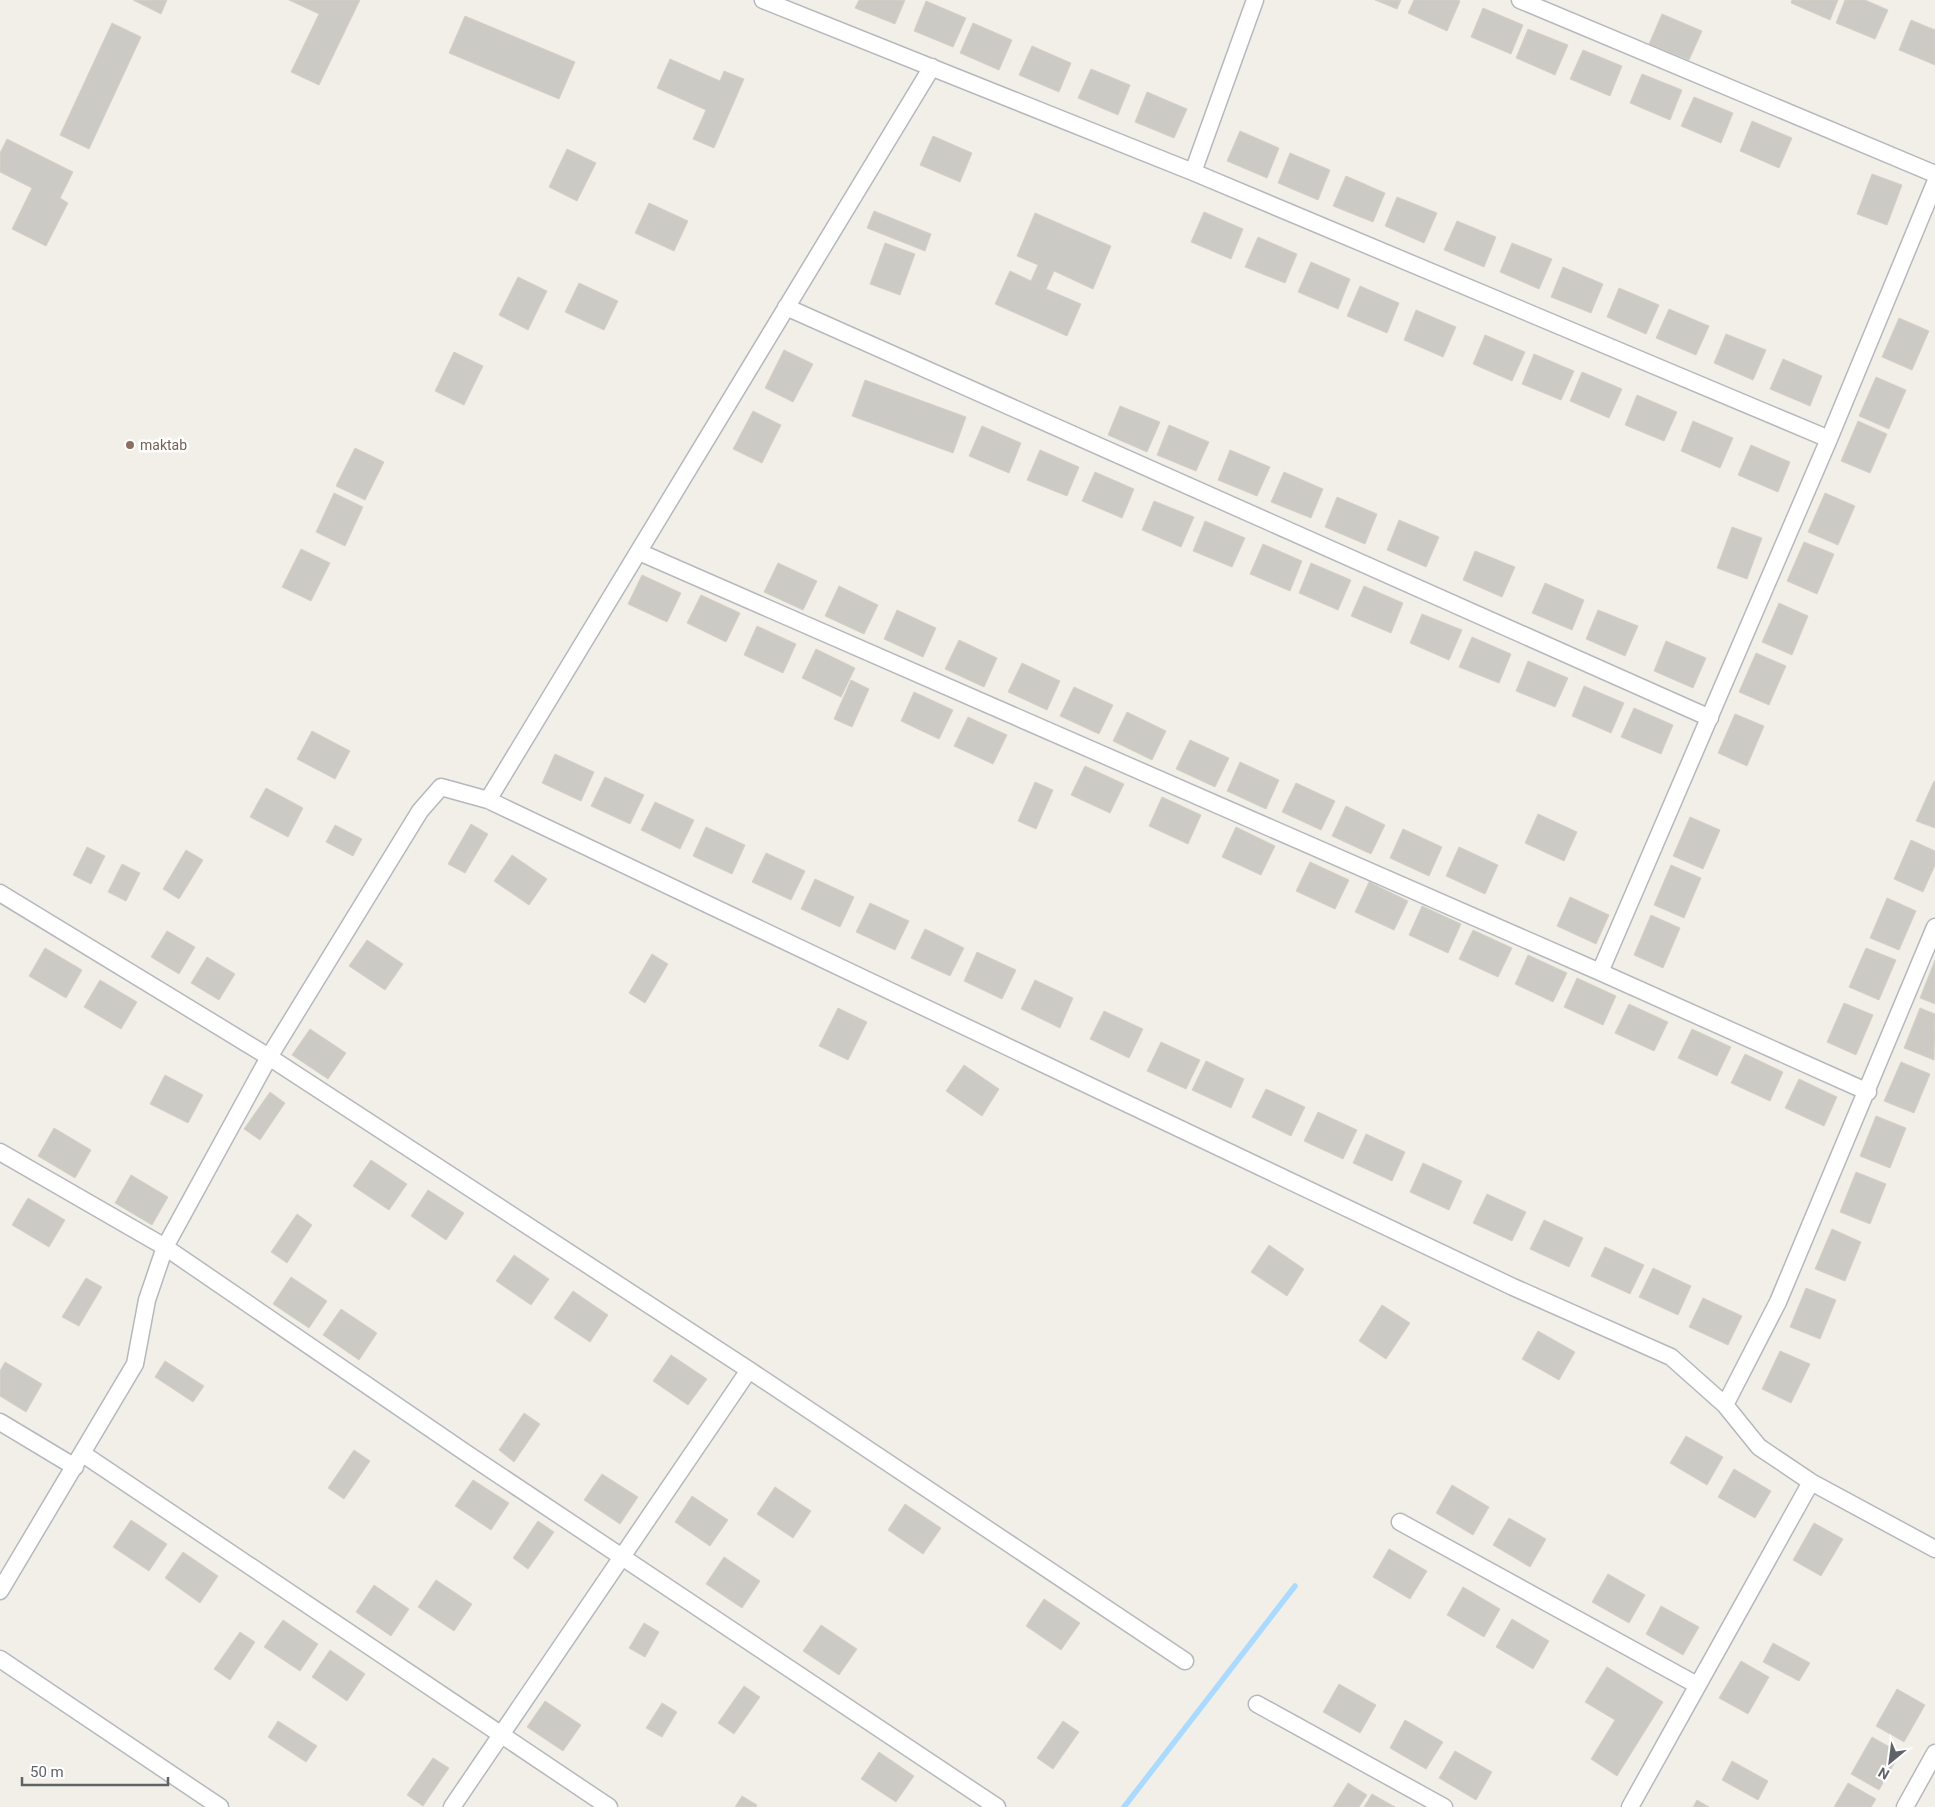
<svg xmlns="http://www.w3.org/2000/svg" width="1935" height="1807" viewBox="0 0 1935 1807" font-family="Roboto,sans-serif">
	<rect width="100%" height="100%" fill="#f1efe8"/>
	<g fill="none" stroke-linecap="round" stroke-linejoin="round">
		<path stroke="#aadaff" stroke-width="5.5" d="M1124,1807L1295,1586"/>
	</g>
	<path fill="#cccac5" stroke="#d6d1c6" d="M133,0H167L161,14Z
		M289,0H360L319,85L291,72L319,14Z
		M859,0H905L895,24L855,8Z
		M1375,0H1401L1397,9Z
		M1414,0H1458L1460,1L1447,31L1408,13Z
		M1792,0H1838L1830,20L1791,3Z
		M1845,0H1865L1888,10L1875,39L1836,23Z
		M926,1L966,18L953,47L914,31Z
		M1483,8L1523,25L1511,54L1471,37Z
		M1662,14L1702,31L1689,60L1649,44Z
		M465,16L575,62L559,99L449,53Z
		M1911,20L1935,30V65L1899,50Z
		M112,23L141,37L89,149L60,135Z
		M973,23L1012,40L999,70L960,53Z
		M1528,29L1568,45L1555,75L1516,58Z
		M1032,46L1071,63L1059,92L1019,75Z
		M1583,50L1622,66L1610,96L1570,79Z
		M670,59L720,81L724,71L744,79L714,148L693,139L706,110L657,88Z
		M1091,69L1130,85L1118,115L1078,98Z
		M1642,74L1682,90L1670,120L1630,103Z
		M1147,92L1187,109L1174,138L1135,122Z
		M1694,97L1733,113L1721,143L1681,126Z
		M1752,121L1792,138L1779,168L1740,151Z
		M1240,131L1279,148L1267,178L1227,161Z
		M933,136L972,153L960,182L920,165Z
		M7,139L73,172L60,198L68,203L46,246L12,229L32,188L0,172V153Z
		M567,149L596,163L577,201L549,187Z
		M1290,153L1330,170L1318,200L1278,183Z
		M1872,174L1902,185L1887,225L1857,214Z
		M1346,176L1385,193L1373,222L1333,206Z
		M1397,197L1437,213L1424,243L1385,226Z
		M649,203L688,221L674,251L635,233Z
		M874,211L931,234L925,251L867,228Z
		M1204,212L1243,229L1231,259L1191,242Z
		M1035,213L1111,246L1093,289L1054,271L1046,289L1081,304L1067,336L995,304L1010,271L1031,281L1038,265L1017,256Z
		M1457,221L1496,237L1484,267L1444,250Z
		M1258,237L1297,254L1285,283L1245,267Z
		M885,243L915,254L900,295L870,284Z
		M1512,243L1552,259L1539,289L1500,272Z
		M1311,262L1350,279L1338,309L1298,292Z
		M1563,267L1603,284L1591,313L1551,297Z
		M518,277L547,291L528,330L499,315Z
		M579,283L618,301L604,330L565,312Z
		M1360,286L1399,303L1387,333L1347,316Z
		M1619,288L1659,305L1646,334L1607,317Z
		M1669,309L1709,326L1696,355L1656,338Z
		M1416,310L1456,327L1443,357L1404,340Z
		M1899,318L1929,331L1912,370L1882,357Z
		M1726,334L1766,350L1753,380L1714,363Z
		M1485,335L1525,352L1512,381L1473,364Z
		M784,350L813,364L793,402L765,388Z
		M454,352L483,366L464,405L435,391Z
		M1534,354L1574,371L1561,400L1522,384Z
		M1783,359L1822,376L1810,406L1770,389Z
		M1582,372L1622,389L1609,418L1570,401Z
		M1876,377L1906,390L1889,429L1859,416Z
		M865,380L966,417L953,453L852,416Z
		M1637,395L1677,412L1664,441L1625,425Z
		M1120,406L1160,422L1147,452L1108,435Z
		M753,411L781,425L762,463L733,449Z
		M1693,421L1733,438L1720,468L1681,451Z
		M1858,421L1887,434L1870,473L1841,461Z
		M1169,425L1209,442L1196,471L1157,455Z
		M982,426L1021,443L1009,473L969,456Z
		M1751,445L1790,462L1778,492L1738,475Z
		M355,448L384,462L365,500L336,486Z
		M1040,450L1079,467L1067,496L1027,480Z
		M1230,450L1270,467L1257,496L1218,480Z
		M1095,472L1134,489L1122,518L1082,501Z
		M1284,472L1323,489L1311,518L1271,502Z
		M334,493L363,507L345,546L316,532Z
		M1825,493L1855,506L1838,545L1808,532Z
		M1337,497L1377,514L1365,544L1325,527Z
		M1154,501L1194,517L1181,547L1142,530Z
		M1399,520L1439,537L1426,567L1387,550Z
		M1205,521L1245,538L1232,567L1193,551Z
		M1732,527L1762,538L1747,579L1717,568Z
		M1804,542L1834,554L1817,594L1787,581Z
		M1263,544L1302,561L1290,591L1250,574Z
		M301,549L330,563L311,601L282,587Z
		M1475,551L1515,567L1502,597L1463,580Z
		M778,563L817,581L803,610L764,592Z
		M1311,563L1351,580L1338,610L1299,593Z
		M642,575L681,593L667,622L628,604Z
		M1545,583L1584,600L1572,630L1532,613Z
		M839,586L878,605L864,634L825,616Z
		M1364,586L1403,603L1391,633L1351,616Z
		M701,595L740,613L726,642L687,623Z
		M1779,603L1808,616L1792,655L1762,642Z
		M897,610L936,628L923,657L884,639Z
		M1598,610L1638,626L1625,656L1586,639Z
		M1422,614L1462,630L1449,660L1410,643Z
		M757,626L796,644L783,673L744,655Z
		M1472,637L1511,654L1499,683L1459,667Z
		M959,640L997,658L984,687L945,669Z
		M1666,641L1706,658L1693,688L1654,671Z
		M816,649L855,668L841,697L802,678Z
		M1756,653L1786,666L1769,705L1739,692Z
		M1528,661L1568,678L1555,707L1516,691Z
		M1022,663L1060,681L1047,710L1008,692Z
		M851,680L869,689L852,727L834,719Z
		M1584,686L1624,703L1611,733L1572,716Z
		M1074,687L1113,705L1099,734L1060,716Z
		M914,692L953,710L939,739L901,721Z
		M1634,708L1673,725L1661,754L1621,737Z
		M1127,712L1166,731L1152,760L1113,741Z
		M1735,714L1764,726L1747,766L1718,753Z
		M968,717L1007,735L993,764L954,746Z
		M312,731L350,751L335,779L297,759Z
		M1190,740L1229,758L1215,787L1176,769Z
		M555,754L594,772L581,801L542,783Z
		M1240,762L1279,780L1266,809L1227,791Z
		M1085,766L1124,784L1110,813L1071,795Z
		M605,777L644,795L630,824L591,806Z
		M1934,781L1935,782V828L1916,821Z
		M1035,782L1053,790L1036,829L1018,821Z
		M1296,783L1335,801L1321,830L1282,812Z
		M266,788L303,808L288,837L250,817Z
		M1162,797L1201,815L1188,844L1149,826Z
		M655,802L694,820L680,849L641,830Z
		M1346,806L1385,825L1371,854L1332,836Z
		M1538,814L1577,832L1564,861L1525,843Z
		M1690,817L1720,830L1703,869L1673,856Z
		M471,824L488,834L465,873L448,864Z
		M335,825L362,839L353,856L326,842Z
		M706,827L745,845L732,874L693,856Z
		M1236,827L1275,846L1261,875L1222,857Z
		M1403,829L1442,847L1429,876L1390,858Z
		M1911,840L1935,851V865L1923,892L1894,879Z
		M87,847L105,856L91,884L73,875Z
		M1459,847L1498,865L1485,894L1446,876Z
		M186,850L203,860L179,899L163,889Z
		M766,853L805,871L791,900L752,882Z
		M512,855L547,879L529,905L494,881Z
		M1310,862L1349,880L1335,909L1296,891Z
		M122,864L140,873L126,901L108,892Z
		M1671,865L1701,878L1684,918L1654,905Z
		M815,879L854,897L840,927L801,909Z
		M1369,882L1408,901L1394,930L1355,912Z
		M1570,897L1609,915L1596,944L1557,926Z
		M1887,898L1916,911L1899,950L1870,938Z
		M870,903L909,921L895,950L856,932Z
		M1422,906L1461,924L1448,953L1409,935Z
		M1651,915L1680,928L1663,968L1634,955Z
		M925,929L964,948L950,976L911,958Z
		M1473,930L1512,948L1498,977L1459,959Z
		M167,931L195,947L179,974L151,957Z
		M367,940L403,964L385,990L349,966Z
		M45,948L82,970L66,998L29,976Z
		M1866,948L1896,960L1879,1000L1849,987Z
		M977,952L1016,970L1002,999L964,981Z
		M652,954L668,964L645,1003L629,993Z
		M1528,955L1567,973L1553,1002L1515,984Z
		M207,957L235,974L219,1000L191,983Z
		M1935,960V1004L1920,998Z
		M1577,978L1616,996L1603,1025L1564,1007Z
		M100,980L137,1002L121,1029L84,1007Z
		M1035,980L1073,998L1060,1028L1021,1009Z
		M1844,1003L1873,1015L1856,1055L1827,1042Z
		M1629,1004L1668,1022L1654,1051L1615,1033Z
		M838,1008L867,1022L848,1060L819,1046Z
		M1920,1008L1935,1014L1934,1060L1904,1048Z
		M1104,1011L1143,1029L1129,1058L1090,1039Z
		M310,1029L346,1053L328,1079L292,1055Z
		M1692,1029L1731,1047L1717,1076L1678,1058Z
		M1161,1042L1200,1060L1186,1089L1147,1071Z
		M1745,1054L1783,1072L1770,1101L1731,1083Z
		M1206,1061L1244,1079L1231,1108L1192,1090Z
		M1901,1062L1930,1074L1914,1113L1884,1101Z
		M964,1065L999,1089L982,1116L946,1091Z
		M165,1075L203,1095L188,1123L150,1104Z
		M1799,1079L1837,1097L1824,1126L1785,1108Z
		M1266,1089L1305,1107L1291,1136L1252,1117Z
		M270,1092L285,1103L260,1140L244,1129Z
		M1318,1112L1357,1130L1343,1159L1304,1141Z
		M1876,1116L1906,1128L1890,1168L1860,1156Z
		M54,1128L91,1150L75,1178L38,1156Z
		M1366,1134L1405,1152L1392,1181L1353,1163Z
		M371,1160L407,1184L389,1210L353,1186Z
		M1423,1163L1462,1181L1449,1210L1410,1192Z
		M1856,1172L1886,1184L1870,1224L1840,1212Z
		M131,1175L168,1197L152,1225L115,1203Z
		M428,1190L464,1213L446,1240L411,1216Z
		M1487,1194L1526,1212L1512,1241L1473,1223Z
		M28,1198L65,1220L49,1247L12,1225Z
		M297,1214L312,1225L287,1263L271,1252Z
		M1544,1220L1583,1238L1569,1267L1530,1249Z
		M1832,1229L1861,1242L1845,1281L1815,1269Z
		M1269,1245L1304,1269L1287,1296L1251,1272Z
		M1605,1247L1644,1265L1630,1294L1591,1276Z
		M514,1255L549,1279L531,1305L496,1281Z
		M1653,1268L1691,1286L1678,1315L1639,1297Z
		M291,1277L327,1301L309,1328L273,1304Z
		M86,1278L102,1287L79,1326L62,1317Z
		M1806,1288L1836,1300L1820,1339L1790,1327Z
		M573,1291L608,1315L590,1342L554,1318Z
		M1703,1298L1742,1316L1728,1345L1689,1327Z
		M1382,1305L1410,1323L1386,1359L1359,1341Z
		M341,1309L377,1333L359,1360L323,1335Z
		M1538,1331L1575,1352L1559,1380L1522,1359Z
		M1780,1351L1810,1364L1791,1403L1762,1389Z
		M671,1355L707,1379L688,1405L653,1381Z
		M165,1361L204,1386L193,1402L155,1377Z
		M5,1362L42,1384L26,1412L0,1396V1371Z
		M524,1413L540,1424L514,1462L499,1450Z
		M1686,1436L1723,1457L1707,1485L1670,1463Z
		M354,1450L370,1461L344,1499L328,1488Z
		M1734,1469L1771,1491L1755,1518L1718,1497Z
		M602,1474L638,1497L620,1524L584,1500Z
		M473,1480L509,1503L491,1530L455,1506Z
		M1452,1485L1489,1507L1473,1535L1436,1513Z
		M775,1487L811,1511L793,1538L757,1514Z
		M692,1496L728,1520L710,1546L675,1522Z
		M905,1504L941,1528L923,1554L888,1530Z
		M1509,1518L1546,1539L1530,1567L1493,1545Z
		M131,1520L167,1544L149,1571L113,1547Z
		M538,1521L554,1532L528,1569L513,1558Z
		M1814,1523L1843,1539L1821,1576L1793,1560Z
		M1389,1549L1427,1571L1410,1599L1373,1577Z
		M183,1552L218,1576L200,1603L165,1578Z
		M724,1557L760,1581L742,1608L706,1584Z
		M1608,1574L1645,1595L1629,1623L1592,1602Z
		M436,1580L472,1604L454,1631L418,1607Z
		M374,1585L409,1609L391,1636L356,1612Z
		M1463,1587L1500,1609L1484,1637L1447,1615Z
		M1044,1599L1080,1623L1061,1650L1026,1626Z
		M1661,1606L1699,1627L1683,1655L1646,1634Z
		M1512,1619L1549,1641L1533,1669L1496,1647Z
		M283,1620L318,1644L300,1671L264,1647Z
		M644,1623L659,1632L645,1657L629,1648Z
		M821,1625L857,1649L839,1675L803,1651Z
		M240,1632L255,1642L230,1680L214,1669Z
		M1773,1643L1810,1663L1799,1681L1763,1662Z
		M330,1650L365,1674L347,1701L312,1677Z
		M1741,1661L1769,1677L1748,1714L1719,1698Z
		M1607,1667L1663,1702L1617,1776L1591,1759L1615,1720L1585,1702Z
		M1339,1684L1376,1705L1360,1733L1323,1712Z
		M744,1686L760,1697L734,1734L718,1723Z
		M1897,1689L1925,1705L1904,1742L1876,1726Z
		M545,1701L581,1725L563,1751L527,1727Z
		M662,1703L677,1712L662,1737L646,1728Z
		M1405,1720L1443,1742L1426,1769L1390,1748Z
		M278,1721L317,1746L306,1762L268,1737Z
		M1063,1721L1079,1732L1053,1769L1037,1758Z
		M1872,1737L1900,1753L1879,1790L1851,1774Z
		M1455,1751L1492,1772L1476,1800L1439,1778Z
		M879,1752L914,1776L896,1802L861,1779Z
		M433,1758L449,1768L423,1806L407,1795Z
		M1732,1761L1768,1781L1758,1800L1722,1780Z
		M1348,1783L1367,1795L1359,1807H1333Z
		M1848,1783L1876,1799L1871,1807H1834Z
		M1372,1794L1395,1807H1364Z
		M742,1796L757,1805L756,1807H735Z
		M1697,1800L1709,1807H1693Z"/>
	<g fill="none" stroke-linecap="round" stroke-linejoin="round">
		<g stroke="#b5b8bc" stroke-width="19">
			<path id="minor" d="M763,0L1193,172L1829,439
				M1520,0L1935,174
				M1193,172L1255,0
				M786,307L1710,718
				M639,552L1600,972L1868,1092
				M488,800L932,67
				M0,893L269,1057L749,1370L1185,1661
				M1600,972L1829,439L1935,183
				M0,1152L165,1247L466,1453L997,1807
				M1725,1405L1778,1302L1935,927
				M0,1422L75,1467
				M83,1454L609,1807
				M1400,1522L1697,1685
				M0,1591L135,1364L147,1300L165,1247L269,1057L420,811L441,787L488,800L1513,1287L1671,1357L1725,1405L1759,1447L1811,1482L1935,1549
				M0,1659L220,1807
				M1257,1704L1444,1807
				M452,1807L749,1370
				M1630,1807L1811,1482
				M1905,1807L1935,1753"/>
		</g>
		<use href="#minor" stroke="#fff" stroke-width="16"/>
	</g>
	<circle fill="#8d6e63" stroke="#fff" stroke-width="2" cx="130" cy="445" r="5"/>
	<g text-anchor="middle" dominant-baseline="central" stroke-width="5" stroke-linejoin="round" paint-order="stroke">
		<g font-size="14" fill="#785e54" stroke="#fff" text-anchor="start">
			<text x="140" y="445">maktab</text>
		</g>
	</g>
	<g transform="translate(1890 1762) rotate(209)" stroke="#ffffff" stroke-width="4" paint-order="stroke">
	<path d="M0-4L9 19L0 12L-9 19Z" fill="#5f6368"/>
	<text y="-8" font-size="14" font-weight="bold" text-anchor="middle" fill="#5f6368">N</text>
	</g>
	<path d="M22 1777v8h146v-8" fill="none" stroke="#5f6368" stroke-width="2.5"/>
	<text x="30" y="1777" font-size="15" fill="#5f6368" stroke="#ffffff" stroke-width="4" paint-order="stroke">50 m</text>
</svg>
